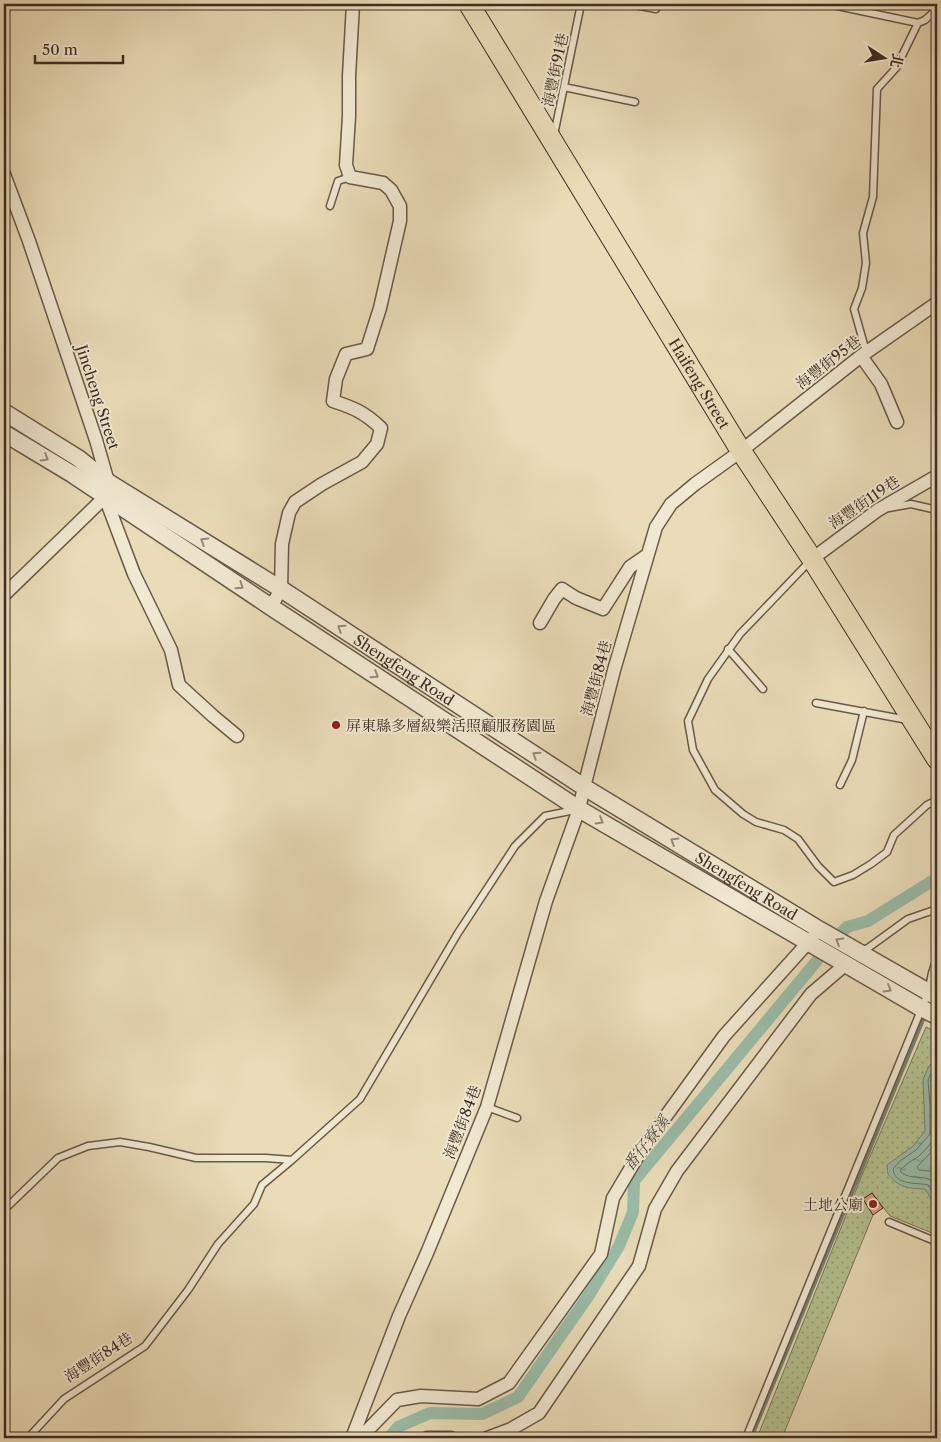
<svg xmlns="http://www.w3.org/2000/svg" width="941" height="1442" viewBox="0 0 941 1442" font-family="'Libre Caslon Text','Noto Serif TC',serif">
	<defs>
		<pattern id="grass-dots" width="8" height="8" patternUnits="userSpaceOnUse" patternTransform="scale(1.25)"><rect width="8" height="8" fill="#b5c190"/><path d="M2 2h.1M6 6h.1" fill="none" stroke="#959d75" stroke-width="1.8" stroke-linecap="round"/></pattern>
		<pattern id="water-ripples" width="26" height="14" patternUnits="userSpaceOnUse" patternTransform="scale(1.25)"><rect width="26" height="14" fill="#99bca8"/><path d="M2 4q2-2 4 0t4 0M15 11q2-2 4 0t4 0" fill="none" stroke="#7e9988"/></pattern>
	</defs>
	<rect width="100%" height="100%" fill="#eadcb8"/>
	<filter id="stains"><feTurbulence type="fractalNoise" baseFrequency=".004" numOctaves="4"/><feColorMatrix values="0 0 0 0 .2 0 0 0 0 .09 0 0 0 0 .02 0 0 0 .5 -.17"/></filter>
	<radialGradient id="worn" r=".72"><stop offset=".6" stop-color="#630" stop-opacity="0"/><stop offset="1" stop-color="#630" stop-opacity=".3"/></radialGradient>
	<path fill="url(#grass-dots)" stroke="#7a775a" d="M926,1027L937,1032V1235L890,1216L872,1193L863,1199L873,1215L782,1438H757L862,1175Z"/>
	<path fill="url(#water-ripples)" stroke="#758373" d="M937,1059V1208L925,1189C907,1188 899,1188 888,1174L887,1165L913,1146L925,1131L923,1079L929,1066Z"/>
	<g fill="none" stroke-linecap="round" stroke-linejoin="round">
		<path stroke="#6c7466" stroke-width="1" d="M937,1066L933,1069L928,1080L930,1106V1134L916,1150L900,1161L893,1169C895,1186 916,1182 928,1185L937,1199
			M937,1075C930,1091 941,1124 934,1138C931,1144 924,1151 919,1156C912,1161 905,1164 900,1171C907,1179 919,1176 929,1179L937,1188
			M937,1146L917,1167L919,1170L930,1171L937,1176"/>
		<path stroke="#758373" stroke-width="4" d="M751,1438L925,1015
			M937,1438V1437"/>
		<path stroke="#99bca8" stroke-width="12" d="M389,1438L398,1427L430,1413L482,1414L518,1397L589,1295L619,1246L633,1212L634,1181L835,939L847,927L868,921L937,878"/>
	</g>
	<path fill="#e1997a" stroke="#3e2d23" d="M872,1193L883,1208L873,1215L863,1199Z"/>
	<g fill="none" stroke-linecap="round" stroke-linejoin="round">
		<g stroke="#695948" stroke-width="9">
			<path id="service" d="M629,4L656,9
				M828,4L918,23
				M564,87L635,102
				M554,135L581,4
				M330,206L338,181L350,177
				M863,353L865,348L854,309L862,288L866,263L863,233L873,197L877,89L896,68L918,23L925,20L937,9
				M889,508L911,504L937,510
				M809,562L740,634L708,679L688,721L693,750L715,790L743,814L756,822L784,830L798,839L818,866L834,882L853,875L871,864L887,852L894,835L927,805L937,800
				M728,649L763,689
				M816,703L908,720
				M840,785L852,760L864,711
				M860,951L868,948L908,919L937,909
				M487,1107L517,1118
				M4,1210L58,1158L88,1146L120,1142L149,1147L196,1158H266L292,1160
				M889,1222L937,1242
				M28,1438L64,1399L145,1346L188,1290L218,1244L254,1204L262,1185L292,1160L360,1099L458,933L515,846L545,816L575,810
				M746,1438L928,993L932,973L937,958"/>
		</g>
		<g stroke="#695948" stroke-width="15">
			<path id="minor" d="M4,174L29,241L96,440L108,482L105,497L4,595
				M861,356L881,384L897,422
				M105,497L134,574L171,650L179,685L213,716L237,736
				M812,559L878,510L937,476
				M271,607L281,589L282,544L289,513L295,502L322,484L362,462L377,444L381,428C364,412 354,408 333,401L336,379L346,354L367,349L380,308L400,221V206L391,190L383,183L350,177L346,165L349,116V76L353,4
				M540,623L554,599L562,589L576,598L603,609L630,567L646,556
				M352,1438L399,1316L427,1253L487,1107L546,901L579,809L584,787L614,670L656,527L671,504L695,484L741,451L861,356L937,303
				M360,1438L397,1400L421,1396L478,1399L509,1383L601,1254L613,1198L642,1149L724,1036L813,937
				M427,1438H451
				M487,1438L511,1429L539,1413L639,1266L655,1209L677,1171L811,994L846,964"/>
		</g>
		<g stroke="#695948" stroke-width="19">
			<g id="tertiary">
				<path id="s1" d="M4,412L78,458L108,482L281,589L584,787L820,930L937,997"/>
				<path d="M4,433L72,474L271,607L579,809L921,1008L937,1016"/>
			</g>
		</g>
		<g stroke="#3e2d23" stroke-width="22">
			<g id="primary">
				<path id="s2" d="M469,4L741,451L812,559L937,759"/>
			</g>
		</g>
		<use href="#service" stroke="#f1e8d1" stroke-width="6"/>
		<use href="#minor" stroke="#f1e8d1" stroke-width="12"/>
		<use href="#tertiary" stroke="#f1e8d1" stroke-width="16"/>
		<use href="#primary" stroke="#eadcb8" stroke-width="20"/>
	</g>
	<defs><path id="oneway-chevron" d="M-2-3.5L2.5 0L-2 3.5" fill="none" stroke-width="1.6" stroke-linecap="round" stroke-linejoin="round" transform="scale(1.25)"/></defs>
	<g stroke="#988a7a">
		<use href="#oneway-chevron" transform="translate(45 458) rotate(31)"/>
		<use href="#oneway-chevron" transform="translate(204 541) rotate(-148)"/>
		<use href="#oneway-chevron" transform="translate(240 586) rotate(34)"/>
		<use href="#oneway-chevron" transform="translate(341 628) rotate(-147)"/>
		<use href="#oneway-chevron" transform="translate(375 675) rotate(33)"/>
		<use href="#oneway-chevron" transform="translate(536 755) rotate(-147)"/>
		<use href="#oneway-chevron" transform="translate(600 821) rotate(31)"/>
		<use href="#oneway-chevron" transform="translate(674 841) rotate(-149)"/>
		<use href="#oneway-chevron" transform="translate(839 941) rotate(-150)"/>
		<use href="#oneway-chevron" transform="translate(888 989) rotate(30)"/>
	</g>
	<g fill="#8f2418" stroke="#f1e8d1" stroke-width="2">
		<circle cx="336" cy="725" r="5"/>
		<circle cx="873" cy="1204" r="5"/>
	</g>
	<g text-anchor="middle" dominant-baseline="central" stroke-width="4" stroke-linejoin="round" paint-order="stroke">
		<g font-size="15" fill="#3e2d23" stroke="#f1e8d1">
			<text transform="translate(555 70) rotate(-78)">海豐街91巷</text>
			<text transform="translate(828 362) rotate(-38)">海豐街95巷</text>
			<text stroke="none"><textPath href="#s2" startOffset="444">Haifeng Street</textPath></text>
			<text transform="translate(98 397) rotate(72)">Jincheng Street</text>
			<text transform="translate(864 502) rotate(-34)">海豐街119巷</text>
			<text stroke="none"><textPath href="#s1" startOffset="476">Shengfeng Road</textPath></text>
			<text transform="translate(596 678) rotate(-75)">海豐街84巷</text>
			<text stroke="none"><textPath href="#s1" startOffset="881">Shengfeng Road</textPath></text>
			<text transform="translate(462 1122) rotate(-69)">海豐街84巷</text>
			<text transform="translate(98 1357) rotate(-33)">海豐街84巷</text>
		</g>
		<g font-size="15" fill="#3e2d23" stroke="#f1e8d1" text-anchor="start">
			<text x="346" y="725">屏東縣多層級樂活照顧服務園區</text>
			<text x="863" y="1204" text-anchor="end">土地公廟</text>
		</g>
		<g font-size="16" font-style="italic" fill="#504a3e" stroke="#f1e8d1">
			<text transform="translate(646 1143) rotate(-52)">番仔寮溪</text>
		</g>
	</g>
	<rect width="941" height="1442" fill="none" stroke="#eadcb8" stroke-width="20"/>
	<rect x="5" y="5" width="931" height="1432" fill="none" stroke="#3e2d23" stroke-width="2.5"/>
	<rect x="10" y="10" width="921" height="1422" fill="none" stroke="#3e2d23"/>
	<g transform="translate(884 58) rotate(102)" stroke="#f1e8d1" stroke-width="4" paint-order="stroke">
	<path d="M0-4L9 19L0 12L-9 19Z" fill="#3e2d23"/>
	<text y="-8" font-size="14" font-weight="bold" text-anchor="middle" fill="#3e2d23">北</text>
	</g>
	<path d="M35 55v8h88v-8" fill="none" stroke="#3e2d23" stroke-width="2.5"/>
	<text x="42" y="55" font-size="15" fill="#3e2d23" stroke="#f1e8d1" stroke-width="4" paint-order="stroke">50 m</text>
	<rect width="100%" height="100%" filter="url(#stains)"/>
	<rect width="100%" height="100%" fill="url(#worn)"/>
</svg>
